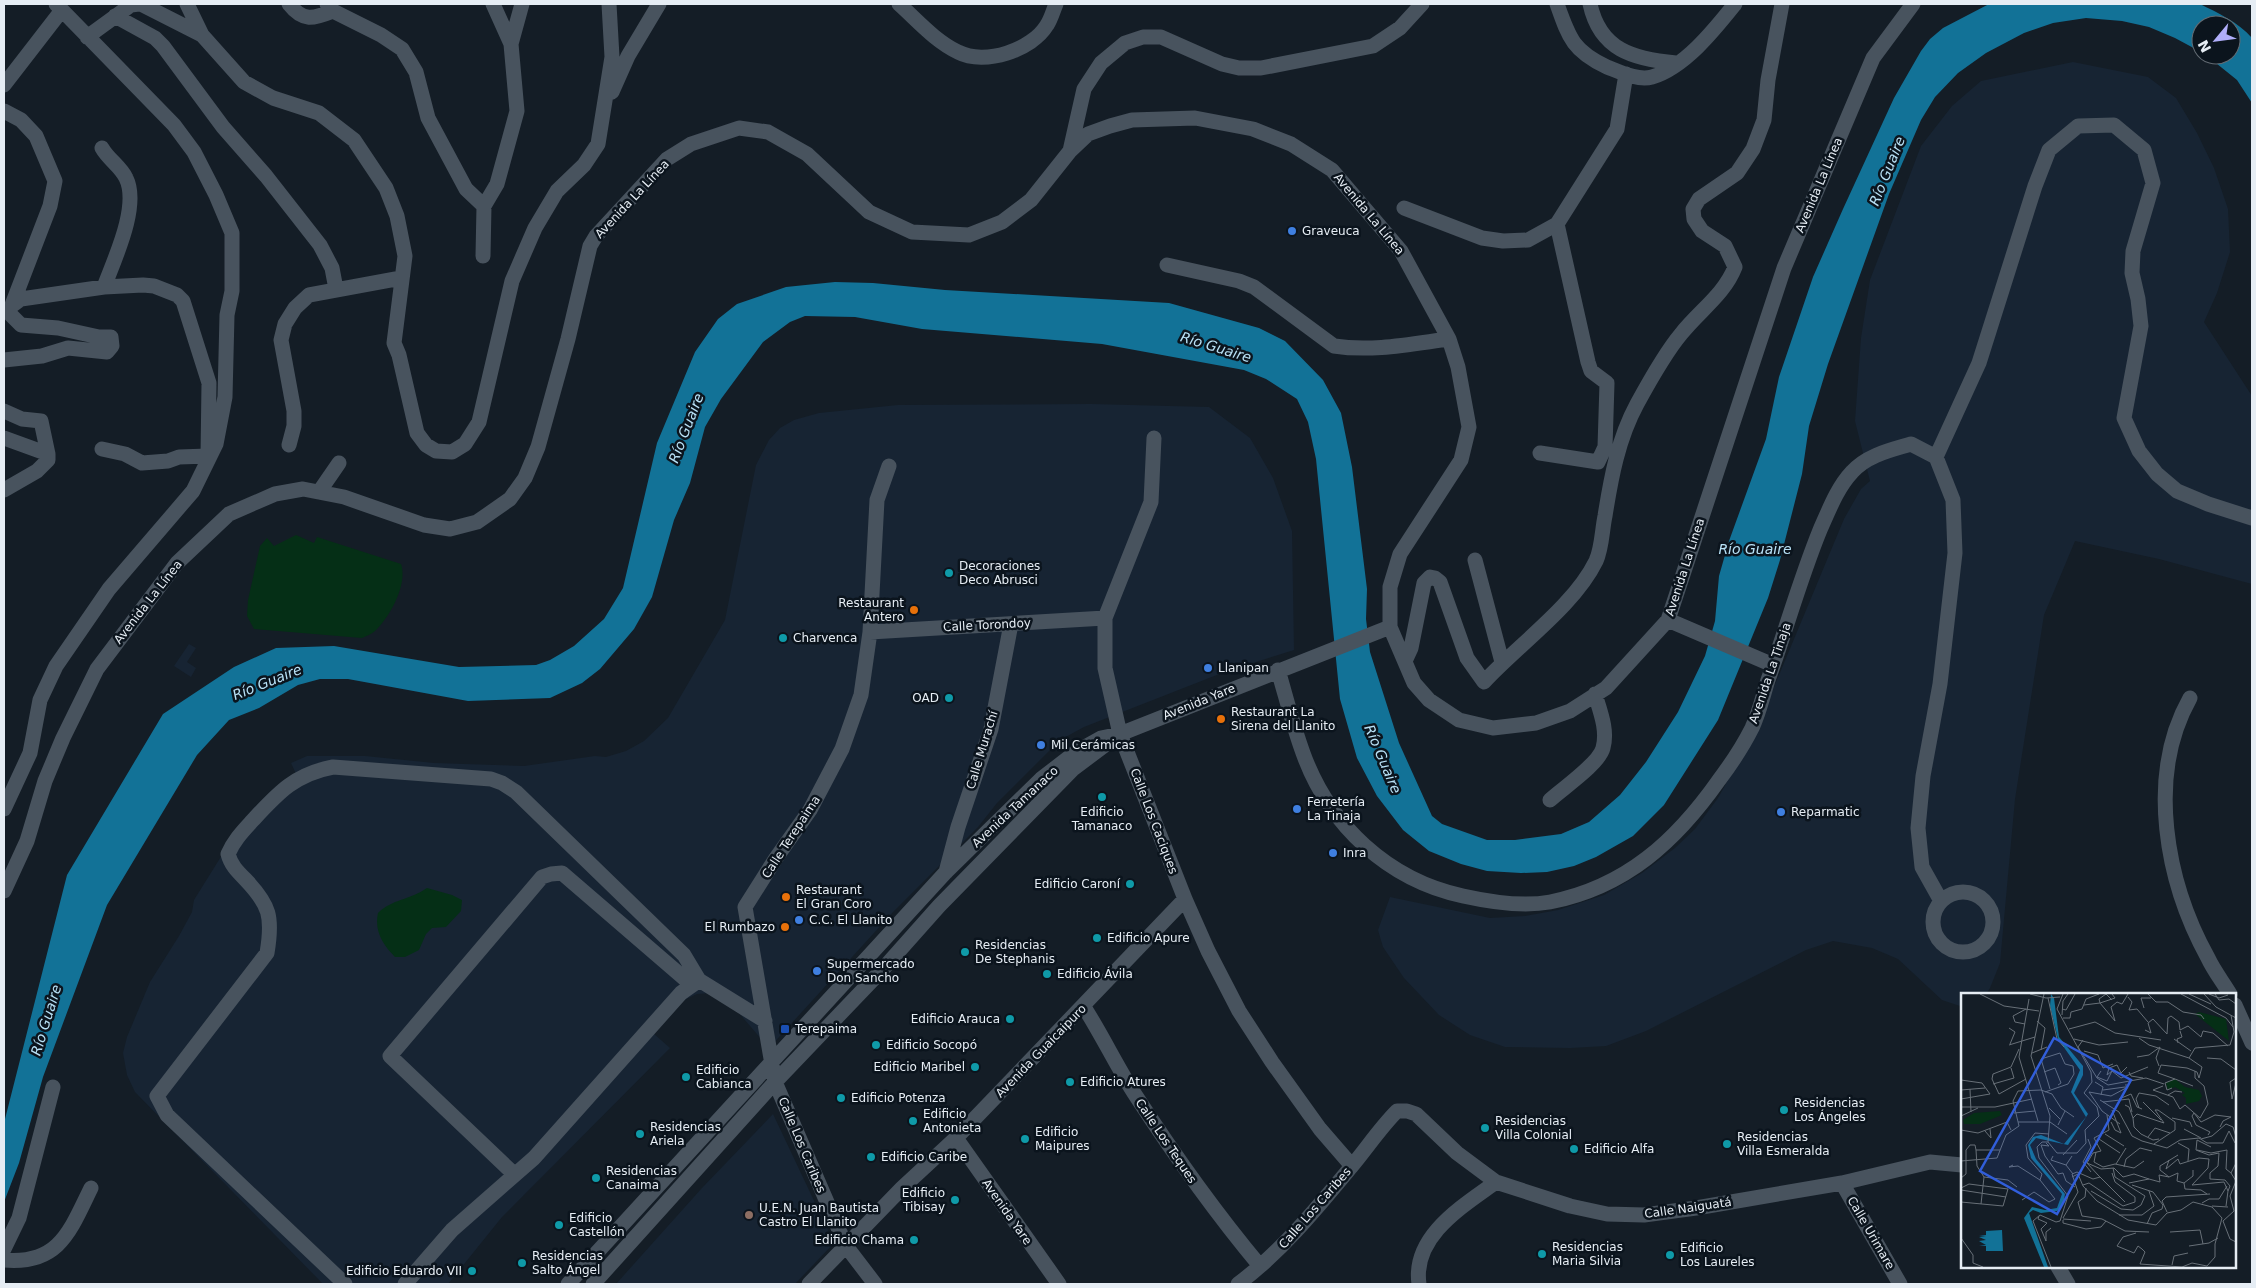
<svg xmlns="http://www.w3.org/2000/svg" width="2256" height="1288" viewBox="0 0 2256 1288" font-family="'DejaVu Sans',sans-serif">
	<rect width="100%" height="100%" fill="#141d26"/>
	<path fill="#172433" d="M2073,62L2148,77L2176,98L2197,133L2214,168L2228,209L2230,252L2217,293L2204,322L2252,396V584L2159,559L2075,541L2044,615L2015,799L2000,963L1990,988L1986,994H1962V1006H1960L1942,1000L1898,959L1872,948L1833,941L1806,950L1646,1031L1606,1046L1570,1048L1505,1047L1470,1035L1439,1015L1404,978L1383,947L1378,930L1390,897L1490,918L1525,916L1558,910L1604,895L1642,873L1675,848L1695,829L1718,798L1742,755L1769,699L1844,519L1861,489L1870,481L1855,421L1861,338L1870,280L1921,146L1952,106L1981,81Z
		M1091,404L1209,407L1250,438L1273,478L1292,531L1294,650L1227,671L1084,727L1060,740L997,803L978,827L894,911L769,1048L732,1005L712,993L697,994L682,1001L653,1033L670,1048L502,1217L448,1284H323L135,1092L127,1075L123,1053L127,1037L150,982L179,936L192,912L194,900L222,855L297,776L291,763L307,756H365L434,763L524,766L595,756L606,757L626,751L644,741L668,718L725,620L756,465L769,440L780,428L794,420L819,413L898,405Z
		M189,644L196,648L187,662L196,668L191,677L174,666Z
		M773,1114L834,1243L795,1284H616L702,1188Z"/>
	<path fill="#052f16" d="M296,535L314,543L317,537L401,564C408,584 390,617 375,631C372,634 366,636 362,638L254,629L247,616L248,600L260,546L267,538L274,546Z
		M427,888L452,895L462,900L461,911L446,927L432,928L426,934L419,950L405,957H395C383,945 374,931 378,913C392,899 410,900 427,888Z"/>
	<path fill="#127297" d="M1989,4H2200C2218,13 2238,22 2252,38V103L2237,80L2206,55H2231V25H2201V52L2175,38L2149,27L2122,21L2086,18L2053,23L2024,33L1986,53L1958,73L1935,97L1921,120L1889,194L1828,364L1809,426L1802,474L1780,560L1768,598L1718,720L1664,805L1633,836L1596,857L1574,866L1547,872L1521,873L1487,871L1461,864L1429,851L1403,830L1377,796L1357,758L1340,699L1316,459L1308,422L1297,399L1266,379L1244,370L1102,344L922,329L855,317L805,316L790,322L763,342L721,399L705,427L690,483L674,520L652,597L634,629L600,669L582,683L550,698L468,701L348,679H320L298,685L259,708L229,720L197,755L107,905L43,1077L19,1163L4,1202V1123L67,875L163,714L234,667L276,648L334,646L459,667L536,665L550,660L574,646L604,619L623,588L657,443L695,352L718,319L737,304L786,287L835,282L873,283L945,290L1169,303L1259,328L1285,341L1323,380L1341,413L1352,467L1367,589L1366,619L1370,652L1399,743L1432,816L1442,824L1487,840H1515L1561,834L1589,822L1620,795L1646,762L1678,712L1705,656L1715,621L1719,576L1729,541L1766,439L1779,377L1813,277L1843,209L1894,98L1921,51L1930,39L1943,28Z"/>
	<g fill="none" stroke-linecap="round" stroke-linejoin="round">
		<path stroke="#48535e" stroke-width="15" d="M141,4L202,35L244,82L273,98L319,113L354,140L386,188L397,216L405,256L394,343L399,355L417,433L426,445L436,451L452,452L465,444L479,422L512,281L535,228L557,191L584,165L598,144L612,57L609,4
			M187,4L202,35
			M289,4C303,22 313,19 333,11
			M327,4L333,11L381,35L402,49L416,72L428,118L466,189L484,206
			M899,4C918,21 935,41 958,52C985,66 1032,50 1047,25C1051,19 1053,11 1056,4
			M1557,4C1569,38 1573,51 1607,67C1620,72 1638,81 1652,77C1685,67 1715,29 1735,4
			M1590,4C1600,50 1633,59 1676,63
			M115,16L155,38L163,46L223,127L266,176L320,245L332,268L336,289
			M87,37L131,5L139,4
			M511,44L522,4
			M4,85L62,10
			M612,92L628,56L659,4
			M4,111L21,120L36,136L55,181L50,206L12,305
			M102,148C108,159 121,167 126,178C140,206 114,260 104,287
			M1070,151L1084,89L1101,63L1125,43L1143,37H1161L1222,64L1239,68H1261L1373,46L1400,28L1422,4
			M1404,208L1482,238L1503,241L1528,240L1557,224L1617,129L1626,74
			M483,256L484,206L497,184L517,111L511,44L493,4
			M1167,265L1239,281L1254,287L1334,346C1372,352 1411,344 1449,339
			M4,360L42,356L68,348L107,352L112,346L111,337H99L58,328L21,325L6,310L21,299L104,287L143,285L154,286L177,295L183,301L209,383L208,456L179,457L168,461L142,463L125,454L102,449
			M4,411L22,419L41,421L48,454V460L37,471L4,490
			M4,438L48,454
			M1154,438L1151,502L1105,618V668L1120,734L1185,899L1208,951L1239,1011L1272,1062L1320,1129L1352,1166
			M289,445L294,426V411L281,340L285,324L295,308L309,295L401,278
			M1540,453L1598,462L1605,447L1607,383L1591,371L1588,362L1557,224
			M319,492L339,463
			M1475,560L1502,662
			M1668,620L1773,665
			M870,632L1105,618
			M1405,661L1411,648L1424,583L1430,577L1435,578L1440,582L1467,658L1484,682C1518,645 1574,606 1596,561C1602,548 1602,530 1605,516C1611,478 1618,439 1637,404C1649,382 1665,353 1681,334C1699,311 1724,295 1735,267L1725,246L1702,231L1694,219L1693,209L1699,199L1737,173L1753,149L1764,120L1768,80L1782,4
			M1278,670C1286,697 1293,726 1303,753C1329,825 1388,880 1463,896C1490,902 1523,907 1550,902C1626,887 1676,841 1719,780C1731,764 1743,746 1752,728C1759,713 1763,696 1768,680C1786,630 1800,579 1820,530C1829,510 1837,488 1852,472C1867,455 1891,450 1911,444L1936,457
			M2190,698C2146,776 2166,882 2208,958C2214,971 2223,982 2230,994
			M1550,800C1563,788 1599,764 1603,748C1608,730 1600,711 1595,694
			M4,809L30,753L40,700L56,666L109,589L193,491L216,444L225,397L227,315L232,291V233L216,195L194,152L174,125L56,4
			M946,872L958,827L991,729L1011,624
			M4,891L27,841L45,781L63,738L97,669L177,563L229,514L275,494L303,489L344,497L424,525L450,529L477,522L510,499L525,478L538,447L568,339L590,246L596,236L667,159L691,144L739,128L768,132L807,154L869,212L912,232L969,235L1002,222L1031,200L1070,151L1088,134L1110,126L1132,120L1195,118L1253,129L1291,144L1332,170L1401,251L1449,339L1458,367L1469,427L1461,460L1400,554L1390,587V627L1414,683L1429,700L1459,720L1493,728L1536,723L1570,711L1606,688L1668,620L1784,268L1873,58L1913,4
			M1933 922a30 30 0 1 1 60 0a30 30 0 1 1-60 0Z
			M1941,901L1922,867L1918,828L1923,776L1940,684L1955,553L1953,500L1936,457L1979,363L2035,186L2049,150L2078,126L2114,125L2144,150L2153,183L2133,251L2132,273L2138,299L2141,326L2124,418L2139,451L2157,474L2177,491L2208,504L2252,518
			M2235,1005L2252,1043
			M1084,1007C1102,1035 1116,1065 1134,1093C1173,1153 1214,1211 1260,1266
			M956,1138L1059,1284
			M514,1174L390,1056L542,877L551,874L562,873L692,985
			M1842,1183L1900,1284
			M4,1249L19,1218L53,1087
			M4,1260C59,1265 70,1231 91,1188
			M2058,1267L2068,1284
			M345,1284L167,1115L157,1096L267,953C273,917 270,905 245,879C237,871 231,865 228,854C234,840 243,831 253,820C278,793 295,774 333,767L491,779L502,783L516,792L684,955L699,980L765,1021
			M405,1284L452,1230L534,1158L681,993L698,981
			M568,1284L945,873L999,820L1041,779L1076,752L1101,738L1120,734L1390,627
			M593,1284L775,1082L883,969L939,906L1073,769L1109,742
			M809,1284L902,1188L956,1138L1185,899
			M875,1284L846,1246L775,1082L745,907L776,858L810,810L842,749L861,695L870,632L877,500L889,466
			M1238,1284C1281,1252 1317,1208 1351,1167C1367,1148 1380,1128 1397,1111H1407L1416,1114L1457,1153L1496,1182L1570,1206L1607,1214L1644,1215L1696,1208L1842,1183L1930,1162L1962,1165
			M1419,1284C1412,1236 1463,1206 1496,1182"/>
	</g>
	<g fill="#3f7fe0" stroke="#0b141d" stroke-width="2">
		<circle cx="1292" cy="231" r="5"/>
		<circle cx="1208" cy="668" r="5"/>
		<circle cx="1041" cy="745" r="5"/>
		<circle cx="1297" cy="809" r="5"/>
		<circle cx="1781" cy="812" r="5"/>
		<circle cx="1333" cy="853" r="5"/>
		<circle cx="799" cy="920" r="5"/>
		<circle cx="817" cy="971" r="5"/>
	</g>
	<g fill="#0f9aa8" stroke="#0b141d" stroke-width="2">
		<circle cx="949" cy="573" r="5"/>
		<circle cx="783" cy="638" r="5"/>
		<circle cx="949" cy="698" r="5"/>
		<circle cx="1102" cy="797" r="5"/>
		<circle cx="1130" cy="884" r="5"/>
		<circle cx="1097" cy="938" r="5"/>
		<circle cx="965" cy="952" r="5"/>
		<circle cx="1047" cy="974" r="5"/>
		<circle cx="1010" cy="1019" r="5"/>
		<circle cx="876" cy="1045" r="5"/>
		<circle cx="975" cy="1067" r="5"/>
		<circle cx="686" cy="1077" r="5"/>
		<circle cx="1070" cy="1082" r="5"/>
		<circle cx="841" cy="1098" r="5"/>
		<circle cx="1784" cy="1110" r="5"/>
		<circle cx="913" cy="1121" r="5"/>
		<circle cx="1485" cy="1128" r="5"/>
		<circle cx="640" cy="1134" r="5"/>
		<circle cx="1025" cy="1139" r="5"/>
		<circle cx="1727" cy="1144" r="5"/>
		<circle cx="1574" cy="1149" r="5"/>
		<circle cx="871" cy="1157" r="5"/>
		<circle cx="596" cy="1178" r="5"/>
		<circle cx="955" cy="1200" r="5"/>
		<circle cx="559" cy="1225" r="5"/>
		<circle cx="914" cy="1240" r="5"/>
		<circle cx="1542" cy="1254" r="5"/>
		<circle cx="1670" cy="1255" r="5"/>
		<circle cx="522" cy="1263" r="5"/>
		<circle cx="472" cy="1271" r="5"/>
	</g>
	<g fill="#e8710a" stroke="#0b141d" stroke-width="2">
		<circle cx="914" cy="610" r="5"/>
		<circle cx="1221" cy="719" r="5"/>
		<circle cx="786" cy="897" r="5"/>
		<circle cx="785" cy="927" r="5"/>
	</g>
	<rect fill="#1a4fb4" stroke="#0b141d" stroke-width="2" x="780" y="1024" width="10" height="10" rx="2.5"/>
	<circle fill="#8d6e63" stroke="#0b141d" stroke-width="2" cx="749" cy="1215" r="5"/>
	<g text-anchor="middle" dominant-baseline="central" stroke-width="5" stroke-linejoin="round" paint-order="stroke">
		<g font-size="12" fill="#e6edf4" stroke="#0b141d">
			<text transform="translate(1819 185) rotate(-67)">Avenida La Línea</text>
			<text transform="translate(632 199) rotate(-47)">Avenida La Línea</text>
			<text transform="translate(1369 214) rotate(50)">Avenida La Línea</text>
			<text transform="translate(1685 567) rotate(-72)">Avenida La Línea</text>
			<text transform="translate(148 602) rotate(-52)">Avenida La Línea</text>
			<text transform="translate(987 625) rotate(-3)">Calle Torondoy</text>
			<text transform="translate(1770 673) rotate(-71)">Avenida La Tinaja</text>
			<text transform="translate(1199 702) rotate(-22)">Avenida Yare</text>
			<text transform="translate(982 750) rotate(-73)">Calle Murachí</text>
			<text transform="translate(1015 807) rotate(-43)">Avenida Tamanaco</text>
			<text transform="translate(1154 821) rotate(69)">Calle Los Caciques</text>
			<text transform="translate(791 837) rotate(-57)">Calle Terepaima</text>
			<text transform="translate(1041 1051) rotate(-46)">Avenida Guaicaipuro</text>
			<text transform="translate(1166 1141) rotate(56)">Calle Los Teques</text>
			<text transform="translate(802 1145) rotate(67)">Calle Los Caribes</text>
			<text transform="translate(1315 1208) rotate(-49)">Calle Los Caribes</text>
			<text transform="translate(1688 1208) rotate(-8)">Calle Naiguatá</text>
			<text transform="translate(1007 1212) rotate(55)">Avenida Yare</text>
			<text transform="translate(1871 1233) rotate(60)">Calle Urimare</text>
		</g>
		<g font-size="12" fill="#e6edf4" stroke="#0b141d" text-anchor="start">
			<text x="1302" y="231">Graveuca</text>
			<text x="959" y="566">Decoraciones<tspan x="959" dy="14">Deco Abrusci</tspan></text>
			<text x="904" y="603" text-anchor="end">Restaurant<tspan x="904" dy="14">Antero</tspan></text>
			<text x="793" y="638">Charvenca</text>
			<text x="1218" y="668">Llanipan</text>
			<text x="939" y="698" text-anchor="end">OAD</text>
			<text x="1231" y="712">Restaurant La<tspan x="1231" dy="14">Sirena del Llanito</tspan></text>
			<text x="1051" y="745">Mil Cerámicas</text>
			<text x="1307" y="802">Ferretería<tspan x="1307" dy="14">La Tinaja</tspan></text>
			<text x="1102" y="812" text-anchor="middle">Edificio<tspan x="1102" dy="14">Tamanaco</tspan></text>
			<text x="1791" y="812">Reparmatic</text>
			<text x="1343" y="853">Inra</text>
			<text x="1120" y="884" text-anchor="end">Edificio Caroní</text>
			<text x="796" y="890">Restaurant<tspan x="796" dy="14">El Gran Coro</tspan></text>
			<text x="809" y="920">C.C. El Llanito</text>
			<text x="775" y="927" text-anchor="end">El Rumbazo</text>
			<text x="1107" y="938">Edificio Apure</text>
			<text x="975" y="945">Residencias<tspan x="975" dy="14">De Stephanis</tspan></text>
			<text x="827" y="964">Supermercado<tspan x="827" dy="14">Don Sancho</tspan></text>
			<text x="1057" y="974">Edificio Ávila</text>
			<text x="1000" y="1019" text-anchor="end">Edificio Arauca</text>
			<text x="795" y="1029">Terepaima</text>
			<text x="886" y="1045">Edificio Socopó</text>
			<text x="965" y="1067" text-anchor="end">Edificio Maribel</text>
			<text x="696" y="1070">Edificio<tspan x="696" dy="14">Cabianca</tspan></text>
			<text x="1080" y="1082">Edificio Atures</text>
			<text x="851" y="1098">Edificio Potenza</text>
			<text x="1794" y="1103">Residencias<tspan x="1794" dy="14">Los Ángeles</tspan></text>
			<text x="923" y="1114">Edificio<tspan x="923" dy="14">Antonieta</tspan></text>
			<text x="1495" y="1121">Residencias<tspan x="1495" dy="14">Villa Colonial</tspan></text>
			<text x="650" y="1127">Residencias<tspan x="650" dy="14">Ariela</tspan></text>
			<text x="1035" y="1132">Edificio<tspan x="1035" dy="14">Maipures</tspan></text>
			<text x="1737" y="1137">Residencias<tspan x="1737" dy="14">Villa Esmeralda</tspan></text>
			<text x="1584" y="1149">Edificio Alfa</text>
			<text x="881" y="1157">Edificio Caribe</text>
			<text x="606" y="1171">Residencias<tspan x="606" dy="14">Canaima</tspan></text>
			<text x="945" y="1193" text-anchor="end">Edificio<tspan x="945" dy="14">Tibisay</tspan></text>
			<text x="759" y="1208">U.E.N. Juan Bautista<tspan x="759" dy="14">Castro El Llanito</tspan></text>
			<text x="569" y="1218">Edificio<tspan x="569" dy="14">Castellón</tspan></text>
			<text x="904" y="1240" text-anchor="end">Edificio Chama</text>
			<text x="1552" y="1247">Residencias<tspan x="1552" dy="14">Maria Silvia</tspan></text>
			<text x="1680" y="1248">Edificio<tspan x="1680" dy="14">Los Laureles</tspan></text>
			<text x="532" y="1256">Residencias<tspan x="532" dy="14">Salto Ángel</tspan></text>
			<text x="462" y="1271" text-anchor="end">Edificio Eduardo VII</text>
		</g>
		<g font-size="14" font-style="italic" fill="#b8e1f6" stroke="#0b141d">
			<text transform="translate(1887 171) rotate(-68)">Río Guaire</text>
			<text transform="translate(1216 347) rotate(17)">Río Guaire</text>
			<text transform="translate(686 428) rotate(-69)">Río Guaire</text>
			<text x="1755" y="549">Río Guaire</text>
			<text transform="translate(267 682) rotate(-22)">Río Guaire</text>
			<text transform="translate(1383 759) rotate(67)">Río Guaire</text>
			<text transform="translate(46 1020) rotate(-73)">Río Guaire</text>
		</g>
	</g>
	<g transform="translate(1961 993)">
		<rect width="275" height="275" fill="#141d26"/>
		<path d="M238,19L265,26L268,48L234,21ZM214,86L224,94L238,97L241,103L238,108L225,111V105L221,102L224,100L214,94L207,97L205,90ZM39,118L41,122L19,131H3L2,127L13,120Z" fill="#052f16"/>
		<path d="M90,1L93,5L98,44L122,73V82L113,100L127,121L107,152L75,145L69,152L75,166L104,201L102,212L96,218L80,220L72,217L68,220L87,274H83L63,225L71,214L84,217L96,215L101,201L70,165L67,152L72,144L80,142L103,151L125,124L110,99L119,77L97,46L89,13ZM41,237L42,258H25V253H18L25,252L18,248L25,247L18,244L25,243L18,242H25V238Z" fill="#127297"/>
		<path fill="none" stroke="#687078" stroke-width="1" d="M19,1L43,13L78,18M69,1L85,5L99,4M83,1L70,63L89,123L87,149M187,1L195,9H207L222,19L240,22L243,26M220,1L265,25L272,34M228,1L250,11M243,1L255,14L275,25M248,1L258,5L267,2M254,1L258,7L268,6L275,11M167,4L171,9L168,17L176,16L187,29M87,5L96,46L103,54M68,6L58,64L77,128M139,10L154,5L151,1M139,10L138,6L145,1L151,7M123,12L139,10L154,28L150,14L156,9L161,11L167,1M183,15L180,5H190M101,16L105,17L114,1M101,22L102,8L107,1M102,25H109L110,19L121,16L125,6L138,1M76,28L84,35L80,57M64,31L54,29L52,23L65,16M48,35L54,39L49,51M108,36L134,29L154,40L200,47M184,37L190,40L187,30L192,26L206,41L207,25L210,23L218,29L219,37L227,33L240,44L242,38L252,40L267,53M178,45L188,52L228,65L241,74L238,85L236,79L226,75L200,72L197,80L214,86L204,90L206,97L211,95M113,46L138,52L167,49M213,46L230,58M122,47L117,54L136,85L147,92L185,85L203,91M217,50L216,46L221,44L219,38M48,52L74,44M58,56L50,74L32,81L31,86L38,101L65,86M123,58L137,62L142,75L152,71M71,60L86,54M176,64L188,62L199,54M228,65L234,55L269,52L273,39L270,22M246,65L260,66L275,77M156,72L160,80L166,74M198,73L195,65L199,54M140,78L136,84L146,88L151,78L146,82L148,75L156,72M151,78L160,85L187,74M83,79L94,75L100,90L97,92M168,79L170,83L182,85M275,85L269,89L271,106L275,90M214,86L232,93M0,87L21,90L29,101L0,106M134,89L142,94L140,102M32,91L53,85L50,75M202,93L192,97L212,104L219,116L224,112L239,125L247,111L243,93L234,85V78M9,96L10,119M0,97L24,95M142,97L164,94M84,99L107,91L113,81L112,73L104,71L99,60L80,66L89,96M207,102L214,98L221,99M158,106L170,101L176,114L181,116M139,107L158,119L171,143L181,148L206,155L219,147L238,145L246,150H262L268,138L274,150M142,109L168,106L171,119M182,109L200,127M164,112L168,114L172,125L176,121L203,130L194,117H197L214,129V137L193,151M0,114H34L71,106M88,115L99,126M178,115L175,106L178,100L195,103L208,112M53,120L74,118M233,120L240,129L254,122L270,124L262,128L259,134M233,120L231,123L235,132L249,139L247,142M0,123L17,115M172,125L173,134L180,141L192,147L198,146M211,125L229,129L231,134M57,129H89L106,141M150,129L154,137L160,140L151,117M159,131L141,118L128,99L150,103L165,95V91M97,132L104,118M223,136L240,145M0,137L17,140L46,129L50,137M24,138L30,145L29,136M144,141L163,153M187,144L194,135L209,140M127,146L130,154L122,169L130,179M138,146L159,160M240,146L251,143L265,131L272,134L275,144M85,150L88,153L80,152L84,163L97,181L102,180L105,188L114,194M217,150L228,156L227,168M15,157L16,173L23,184L20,211M236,157L250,160L266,157L265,176L270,180M135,159L133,169L142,174L154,171L173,175L183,168M102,162L116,147M92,163L90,167L105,172M111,163L105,172L112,181M208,167L205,176L217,166L219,171L238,165L248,166L247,175L231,192L263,189L267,198L269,193L264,187L249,186V180L257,173L258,160L248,162L235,157L236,147L250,154M0,168L36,165L45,142L58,133L52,108L57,98L80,97L91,101L100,115L113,124M126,170L140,176L153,175L162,184L173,181L188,186L168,190M275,170L270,180L275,188M155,171L165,155M52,172L48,174L57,173L79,187L94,206L88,209L73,199L61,207M163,174L165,166L179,155L191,158M137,182L126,170L132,160L140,158L133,145L148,137L146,122M137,182L164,209M23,184L47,187L56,194M111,184L117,181L122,193L136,208L167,227L195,232L206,220L220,217L232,209L251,214L261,225L254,251V264L246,273L231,270L221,274L179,271L184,259L181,256L177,253L173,260L156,253L162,244L175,240M208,184L217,180L216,188L223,190L232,183V177M0,185L5,181V157L9,152H14L15,157H39M188,186L199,189L198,182L208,184L199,177V173L217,162M79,187L81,181L67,165L65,152L74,140L88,141M223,190L224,196L240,197L246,201M122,192L128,190L162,213L174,209V204L154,189L151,180M171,192L192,199L202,212L201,216L191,220L186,231M0,195L8,191L47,196L42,213L0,209M125,195L124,204L117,209L121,223L141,226L164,238L188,239M0,197L45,204M130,198L160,216L172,217L180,212L184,203L154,184L152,175M241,210L248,206H258L266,193M251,213L267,214M265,213L267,198M206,219L201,208L205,204L249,201M158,222H181L193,213L188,198M78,223L77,226L86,230L80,236L85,248V239L90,235M102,225L117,199L111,181L116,179L132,186L139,184M102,226L130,228M102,227V230L125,236L140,234L145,228M262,228L273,218L269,203L275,188M262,228L269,246L275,249M209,239L239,237L242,251M0,245L12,262V270L22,274M228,253L248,250L257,245M211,272L213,263L227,260M90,274L72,228L79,222L95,229L99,228L107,203L78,165L76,154L81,149H87L96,160H116L125,150L124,137L138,123L136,114L123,100L131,89L130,79L96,16L102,1"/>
		<path fill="#315edb" fill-opacity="0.15" stroke="#315edb" stroke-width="2.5" d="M93,45L170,87L96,221L19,178Z"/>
		<rect width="275" height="275" fill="none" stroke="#e6edf4" stroke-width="2.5"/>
	</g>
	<rect width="2256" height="1288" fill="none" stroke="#e6edf4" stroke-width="10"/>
	<g transform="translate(2216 40) rotate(241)"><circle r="24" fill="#0b141d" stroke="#636b73"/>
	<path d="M0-4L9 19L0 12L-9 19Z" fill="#b0aefa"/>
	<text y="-8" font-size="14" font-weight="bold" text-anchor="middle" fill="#e6edf4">N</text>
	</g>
</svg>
